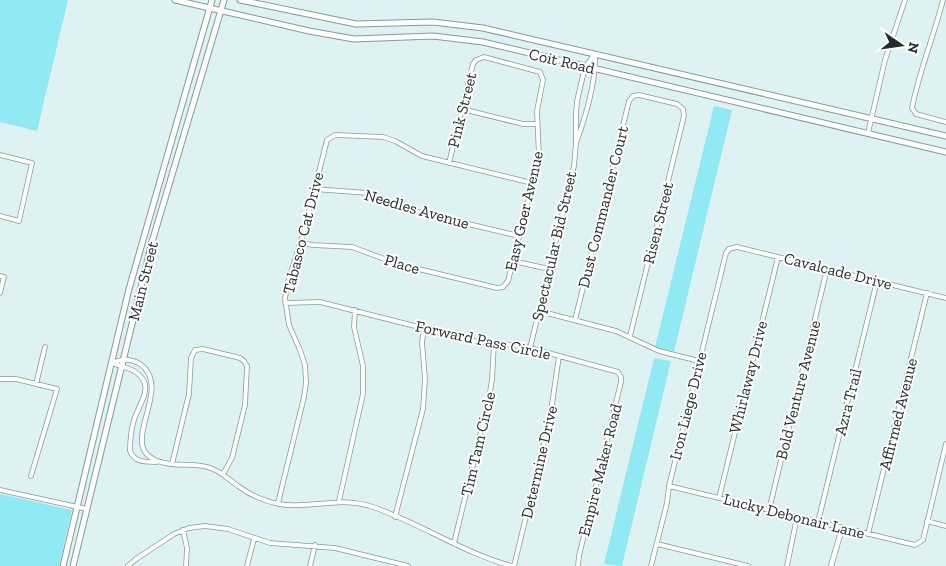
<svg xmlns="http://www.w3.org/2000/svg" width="946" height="566" viewBox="0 0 946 566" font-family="'Zilla Slab',serif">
	<rect width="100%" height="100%" fill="#def2f4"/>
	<path fill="#91eaf3" d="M0,0H68L37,131L0,122Z
		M714,106L732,110L674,352L655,347Z
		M654,358L671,361L622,566L604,564Z
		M0,494L72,510L59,566H0Z"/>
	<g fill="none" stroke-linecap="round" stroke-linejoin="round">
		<g stroke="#86999b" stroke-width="5.5">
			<path id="minor" d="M943,0C934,36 919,71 912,108L916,114L946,122
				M595,54C596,83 586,115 576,143V114L577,101L585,67Z
				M462,109L523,124H537
				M868,133L885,60L905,0
				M0,155L32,163L19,221L0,216
				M314,189L368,193L409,210L519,236
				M301,243L313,245L352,247L398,264L497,288L503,287L508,281L539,157L537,111L543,80L540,72L484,57L476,60L473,64L449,163
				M513,261L549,269
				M0,276L4,277L0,293
				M285,303L320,302L478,342L513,345L530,348L618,372L621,377V382L579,556L578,566
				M539,311L616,331L659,351L699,361
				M575,320L629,101L633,96L639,95L677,104L683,109L684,116L630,336
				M530,348L574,166L576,143
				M111,363C122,359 130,358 140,364C177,390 109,452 165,463C181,467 197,462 213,469C223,473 229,480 238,486C250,495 264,501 279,504C313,510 337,495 373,507C420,523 465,554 512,566
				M112,363C119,366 127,367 134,371C157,385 139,403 134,420C131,430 130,440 130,451C135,463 146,462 157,462
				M0,379H16L57,389L31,476
				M36,384L45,347
				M172,464L189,394L191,358L195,350L203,349L240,358L244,361L247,366L245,405L232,458L223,474
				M669,486L915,545L923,540L946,444
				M0,490L87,509
				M719,498L778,257
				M339,501L363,394V366L354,327L355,310
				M278,503L304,397L306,383L305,365L300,350L289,325L285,298L288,282L304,231L327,140L335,135L383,137L395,141L422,156L532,183
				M769,510L827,269
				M395,517L423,409L425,379L422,342L424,329
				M927,521L946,526
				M818,522L877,281
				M183,530L187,548L186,566
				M868,534L927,293
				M454,543L489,399L492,379L494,344
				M657,544L748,566
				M128,566L136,559L174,534L189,528L205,526L228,529L270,543L335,548L408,566
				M247,566L254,539
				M310,566L315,545
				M514,566L550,418L559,356
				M651,566L667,503L669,486L726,253L729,249L737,247L946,298
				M787,566L797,517"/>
		</g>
		<g stroke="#86999b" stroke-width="6">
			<path id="tertiary" d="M831,566L842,528"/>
		</g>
		<g stroke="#86999b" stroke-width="7">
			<path id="secondary" d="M175,0L309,31L354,39L433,36L483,42L946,152
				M240,0L356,24L433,22L483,28L946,136
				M63,566L129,289L212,0
				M73,566L152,242L224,0"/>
		</g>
		<use href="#minor" stroke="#fff" stroke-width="4"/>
		<use href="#tertiary" stroke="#fff" stroke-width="4.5"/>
		<use href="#secondary" stroke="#fff" stroke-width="5"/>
	</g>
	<g text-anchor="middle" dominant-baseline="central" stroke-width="4" stroke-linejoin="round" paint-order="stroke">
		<g font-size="16" fill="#242c2d" stroke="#fff">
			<text transform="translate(562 61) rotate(13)">Coit Road</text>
			<text transform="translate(462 110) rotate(-76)">Pink Street</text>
			<text transform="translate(603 207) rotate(-76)">Dust Commander Court</text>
			<text transform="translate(417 209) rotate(16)">Needles Avenue</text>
			<text transform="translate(524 211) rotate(-77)">Easy Goer Avenue</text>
			<text transform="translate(658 223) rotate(-76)">Risen Street</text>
			<text transform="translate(303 233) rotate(-76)">Tabasco Cat Drive</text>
			<text transform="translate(554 246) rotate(-77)">Spectacular Bid Street</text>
			<text transform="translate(402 264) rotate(16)">Place</text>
			<text transform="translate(838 271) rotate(14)">Cavalcade Drive</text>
			<text transform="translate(143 281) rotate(-76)">Main Street</text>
			<text transform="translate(483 340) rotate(12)">Forward Pass Circle</text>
			<text transform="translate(748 377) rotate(-76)">Whirlaway Drive</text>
			<text transform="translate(798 390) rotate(-76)">Bold Venture Avenue</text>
			<text transform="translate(848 402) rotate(-76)">Azra Trail</text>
			<text transform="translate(688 406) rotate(-76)">Iron Liege Drive</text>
			<text transform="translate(898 414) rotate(-76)">Affirmed Avenue</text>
			<text transform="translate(478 444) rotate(-77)">Tim Tam Circle</text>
			<text transform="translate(539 462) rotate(-77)">Determine Drive</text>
			<text transform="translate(600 470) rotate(-76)">Empire Maker Road</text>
			<text transform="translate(794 516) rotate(14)">Lucky Debonair Lane</text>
		</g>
	</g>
	<g transform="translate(901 45) rotate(103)" stroke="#ffffff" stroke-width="4" paint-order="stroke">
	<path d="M0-4L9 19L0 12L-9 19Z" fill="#242c2d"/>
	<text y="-8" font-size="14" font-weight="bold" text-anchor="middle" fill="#242c2d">N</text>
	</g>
</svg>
